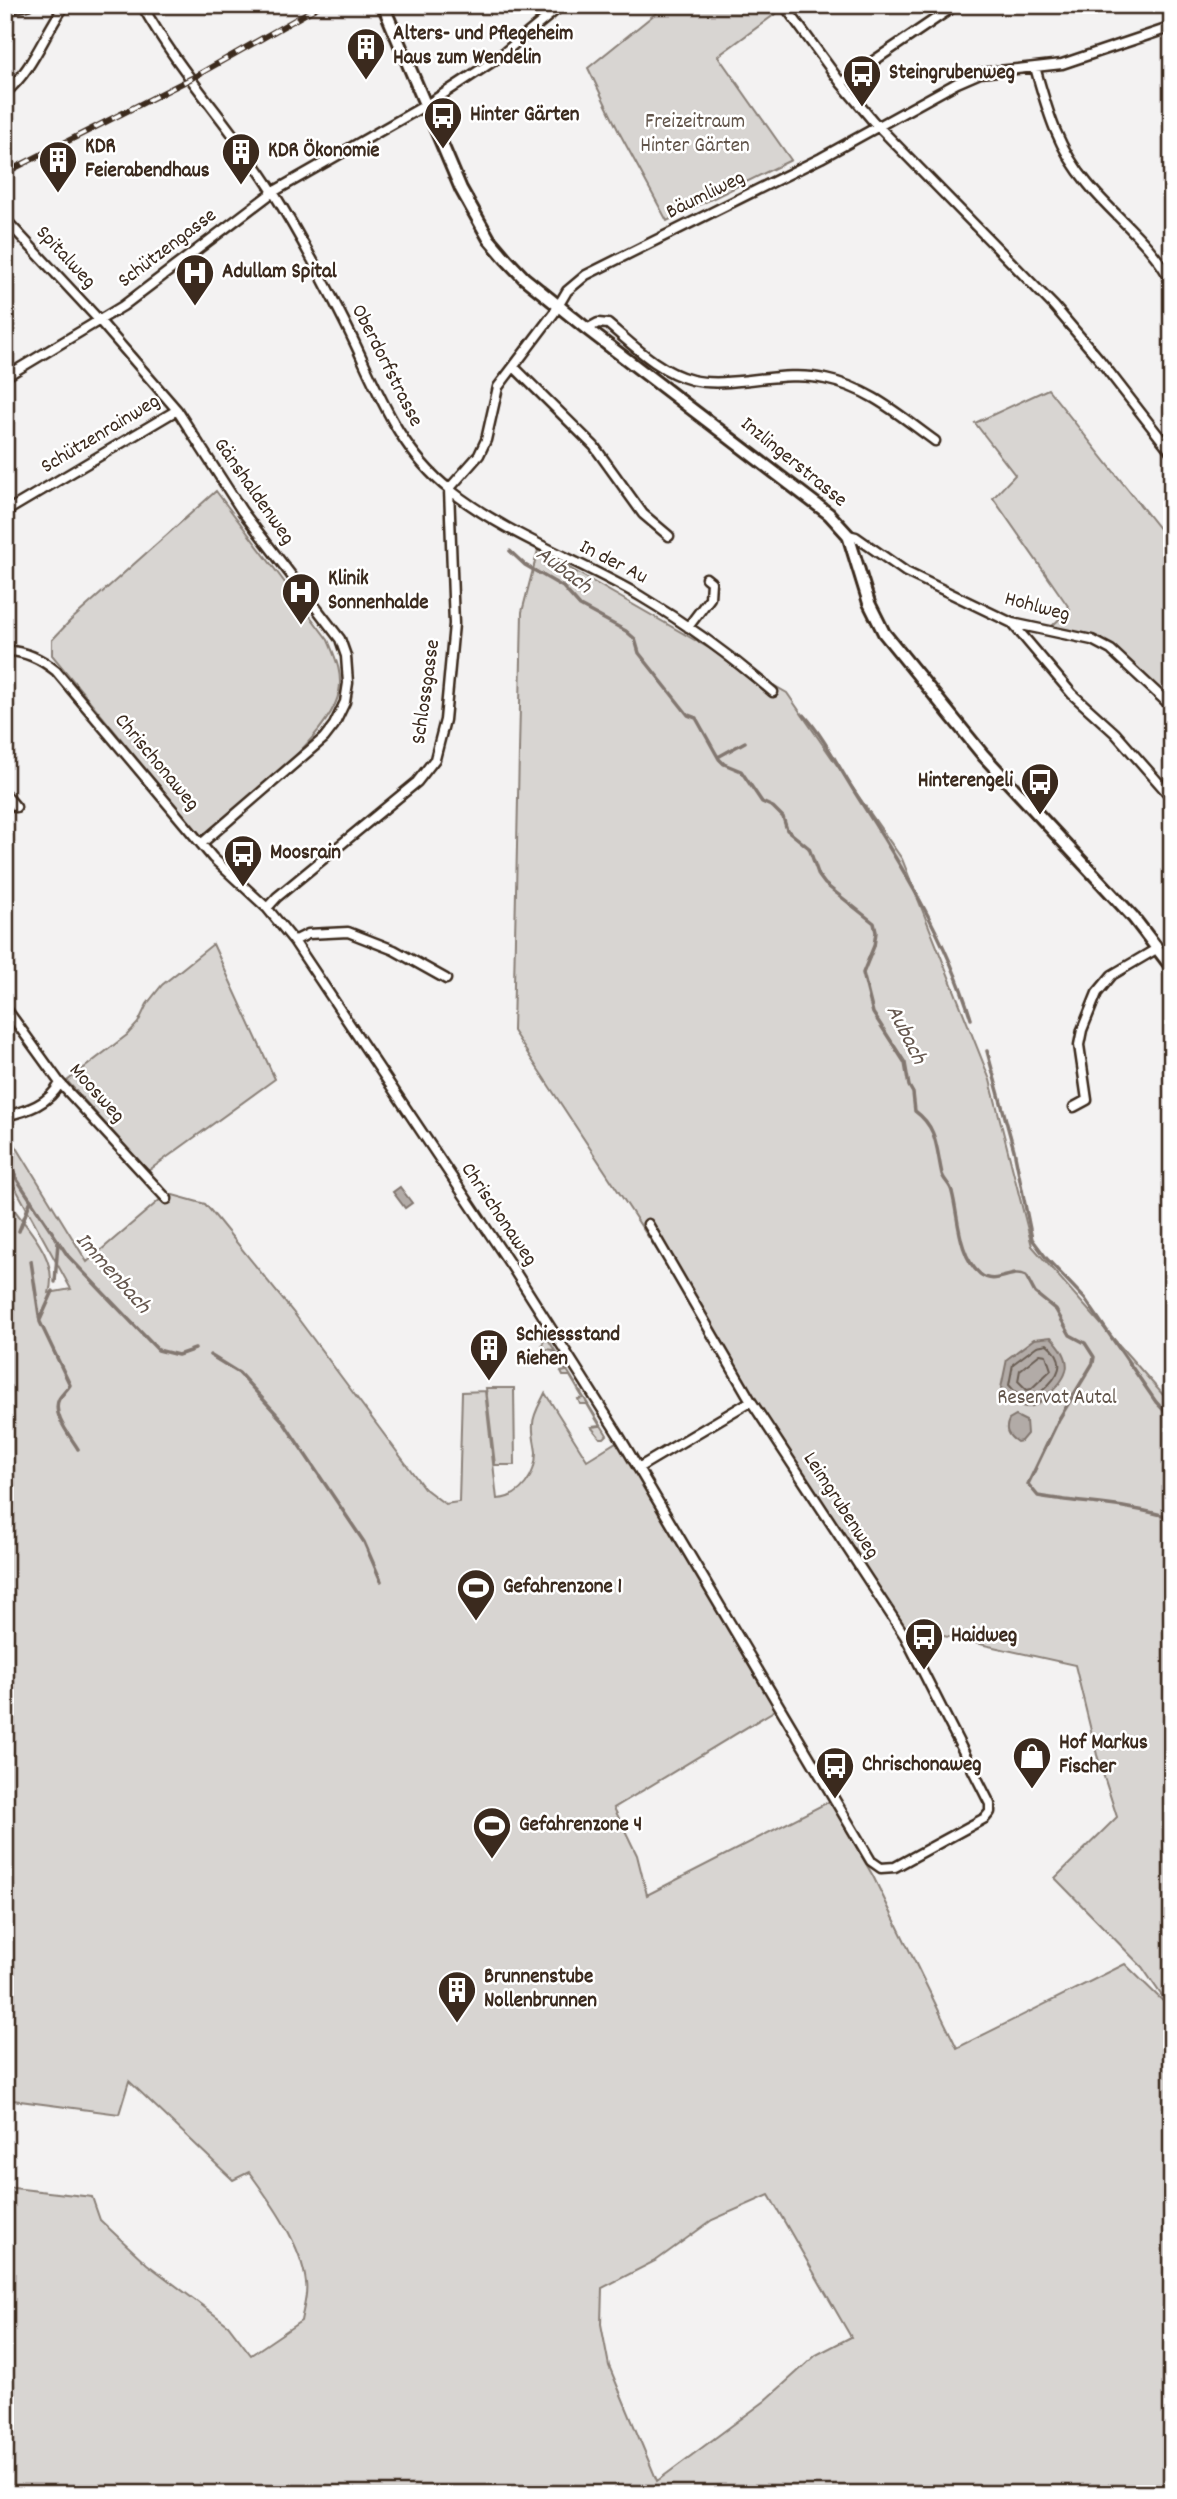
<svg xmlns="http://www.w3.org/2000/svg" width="1177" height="2499" viewBox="0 0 1177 2499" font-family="Dekko,sans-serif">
	<rect width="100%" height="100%" fill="#f3f2f2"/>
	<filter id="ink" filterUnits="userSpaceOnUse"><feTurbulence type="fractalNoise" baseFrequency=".0143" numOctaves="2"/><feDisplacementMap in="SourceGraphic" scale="14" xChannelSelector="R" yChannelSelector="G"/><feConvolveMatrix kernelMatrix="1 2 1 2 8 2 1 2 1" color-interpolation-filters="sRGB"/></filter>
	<g filter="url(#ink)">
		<path fill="#d8d5d2" stroke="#8a8078" stroke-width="2" fill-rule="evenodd" d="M666,5H773L778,12L718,56L791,160L667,221L619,132L588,68Z
			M1048,389L1172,545V705L1117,652L1051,627L1070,609L993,498L1015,475L975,423Z
			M216,491L328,640C335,657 343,673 339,692C331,737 237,807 202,838L52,655V640L70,621Z
			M538,550L787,693L902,859L990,1080L1032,1246L1172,1405V2494H5V2187L92,2197L100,2220L147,2264L228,2325L251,2355L301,2321C303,2309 308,2295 306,2283C302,2245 271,2202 249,2172L233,2180L129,2081L119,2114L5,2099V1197C23,1224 60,1257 49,1293L71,1289L5,1169V1128L87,1262L162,1198L173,1195L205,1204L211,1211L293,1312L424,1488L445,1504L459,1502L462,1392L485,1391L497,1499C521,1498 536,1475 536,1452C535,1443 532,1433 533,1424C533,1414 541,1402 545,1393L587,1460L621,1439L777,1709L614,1808L637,1855L647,1895L830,1801L873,1876L957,2048L1125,1964L1171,2009L1142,1967L1055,1878L1117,1817L1097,1755L1075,1665L930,1633L909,1634L513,1031L522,612ZM769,2195L851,2337L816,2355L765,2401L657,2481L609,2366L601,2324L602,2288L657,2260L712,2220Z
			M213,944L275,1079L148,1171L67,1081L127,1035L138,1023L147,1004L162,985Z
			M546,1336L607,1435L604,1438H600L591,1427L600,1426L587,1404H580L578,1399L583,1398L570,1376H563L561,1372L566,1371L560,1361L554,1362L551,1357L556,1356L553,1350L544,1349L542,1345Z
			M486,1388H514L515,1465H495Z"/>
		<path fill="#b2aba7" stroke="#827770" stroke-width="2" d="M400,1187L412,1203L405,1208L393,1192Z
			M1051,1337C1075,1361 1070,1376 1047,1396C1042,1401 1035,1407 1028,1407C1018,1408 1008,1394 1001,1388L1007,1359L1034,1339Z
			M1016,1416L1026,1421L1027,1434L1021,1441L1017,1442C1008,1436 1004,1430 1009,1420Z"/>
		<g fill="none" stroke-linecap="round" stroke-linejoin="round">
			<path stroke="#6b5e55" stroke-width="2" d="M1047,1344C1069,1362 1058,1377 1042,1391C1038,1395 1032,1400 1027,1400C1020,1399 1013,1389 1009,1385L1013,1364L1037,1346Z
				M1040,1354L1046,1355L1051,1370L1031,1389L1027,1390L1018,1381L1020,1370Z"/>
			<path stroke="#827770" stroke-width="3.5" d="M510,551L525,565L563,587L580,606L626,631L635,639L639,653L688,715L696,718L719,759L724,764L741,771L762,802L773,807L783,817L787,830L809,848L819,876L825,884L874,923L876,932L874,946L863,973L873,1013L905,1063L909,1086L913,1093L915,1111C938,1128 936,1148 942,1174C944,1181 951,1185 952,1192C959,1219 958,1255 980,1274C996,1287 1011,1268 1026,1276L1035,1293L1056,1310L1070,1335L1085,1343L1094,1357L1093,1363L1059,1419L1028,1484L1038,1496C1083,1504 1129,1504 1172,1518
				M804,715C824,737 838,766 854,791C900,863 946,937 971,1019
				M718,757L745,742
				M987,1051L1014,1150L1032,1239L1047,1259L1085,1299L1156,1402L1172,1419
				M5,1148L16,1178L68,1256L158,1350L178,1355L195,1349
				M19,1231L31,1200
				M31,1261L40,1322L70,1385C67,1390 62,1394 59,1399C51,1414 71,1437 78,1449
				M55,1282L58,1242
				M40,1320L53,1291
				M210,1355L239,1373L282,1420L364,1542L381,1581"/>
			<g stroke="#3b2a1e" stroke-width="13">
				<path id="minor" d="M142,5C179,72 233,128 273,192C298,232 321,275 342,317C374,379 393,445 450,490C508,536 577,559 640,596C687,624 731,656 773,692
					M784,5L841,83L873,121L1054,306L1099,359L1172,453
					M5,10L28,5
					M1035,67C1048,113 1057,147 1088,184C1115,217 1153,244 1172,283
					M841,83L956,5
					M5,93C33,70 44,34 65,5
					M5,219L99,320L177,410L242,511L340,639L346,656L348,683L345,702L334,725L324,738L201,844
					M587,329L598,323L608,324C633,345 659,372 692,380C732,389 782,369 825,379C869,388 899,415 935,441
					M514,367L594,446L643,514L669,536
					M5,377L123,306L273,192L431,102L495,60L562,5
					M449,489L479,455L486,440L498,387L554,313L567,291L586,275L821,158L957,83L980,73L1062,64L1172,27
					M5,512L177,410
					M848,535L856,537L906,572L1012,623L1092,640L1111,650L1172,707
					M1012,623L1072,694L1115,733L1172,798
					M688,627L710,598L711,582L706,578
					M5,650C26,652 40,658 56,671L213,858L267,908L294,941L514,1270L618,1434L871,1861L881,1868L895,1867L985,1818L990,1812V1804L905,1636L751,1401L648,1224
					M5,794L16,807
					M267,908L277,897L417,782L435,759L445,720L454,624L449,489
					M294,941L308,934L348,932L394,950L446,979
					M5,1007L60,1083L167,1199
					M1074,1107L1087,1100L1079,1045L1082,1030L1097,993L1112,975L1158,948
					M5,1116C27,1111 49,1104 60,1083
					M638,1468L751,1401"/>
			</g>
			<g stroke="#3b2a1e" stroke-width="16">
				<path id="tertiary" d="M383,5L461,189L489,239L506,259L524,278L587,329L829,514L848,535L869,603L884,633L983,755L1133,917L1172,968"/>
			</g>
			<use href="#minor" stroke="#fff" stroke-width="8"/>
			<use href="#tertiary" stroke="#fff" stroke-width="10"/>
			<g stroke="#3b2a1e" stroke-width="6">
				<path id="rail" d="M5,173L192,78L321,5"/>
			</g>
			<use href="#rail" stroke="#fff" stroke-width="3.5" stroke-dasharray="10" stroke-linecap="butt"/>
		</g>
	</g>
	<defs>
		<g id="building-pin" transform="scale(2.0125)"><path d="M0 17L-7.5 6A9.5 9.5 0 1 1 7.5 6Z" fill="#3b2a1e" stroke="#fff"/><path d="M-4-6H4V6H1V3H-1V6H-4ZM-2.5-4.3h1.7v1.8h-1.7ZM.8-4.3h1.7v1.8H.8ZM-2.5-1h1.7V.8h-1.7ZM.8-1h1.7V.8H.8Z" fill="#fff"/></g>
		<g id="bus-pin" transform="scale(2.0125)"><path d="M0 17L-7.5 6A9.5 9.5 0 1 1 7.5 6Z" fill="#3b2a1e" stroke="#fff"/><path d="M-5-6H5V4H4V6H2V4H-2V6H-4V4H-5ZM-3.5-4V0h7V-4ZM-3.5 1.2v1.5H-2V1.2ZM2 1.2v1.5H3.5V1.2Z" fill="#fff"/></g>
		<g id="hospital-pin" transform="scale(2.0125)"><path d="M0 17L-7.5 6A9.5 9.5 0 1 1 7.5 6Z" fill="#3b2a1e" stroke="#fff"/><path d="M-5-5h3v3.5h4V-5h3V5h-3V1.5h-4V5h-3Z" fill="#fff"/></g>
		<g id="stadium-pin" transform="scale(2.0125)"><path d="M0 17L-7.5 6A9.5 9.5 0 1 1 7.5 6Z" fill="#3b2a1e" stroke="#fff"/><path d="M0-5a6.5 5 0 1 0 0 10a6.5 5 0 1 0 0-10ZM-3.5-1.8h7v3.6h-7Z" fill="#fff"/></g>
		<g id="shop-pin" transform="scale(2.0125)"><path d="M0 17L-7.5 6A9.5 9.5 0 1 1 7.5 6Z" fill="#3b2a1e" stroke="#fff"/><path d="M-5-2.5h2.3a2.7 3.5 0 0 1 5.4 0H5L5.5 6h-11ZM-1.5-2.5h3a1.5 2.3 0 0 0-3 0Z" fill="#fff"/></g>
	</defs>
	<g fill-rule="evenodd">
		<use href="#building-pin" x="366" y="47"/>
		<use href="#bus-pin" x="862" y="74"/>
		<use href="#bus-pin" x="443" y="116"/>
		<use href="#building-pin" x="241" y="152"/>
		<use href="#building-pin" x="58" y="160"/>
		<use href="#hospital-pin" x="195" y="273"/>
		<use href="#hospital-pin" x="301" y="592"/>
		<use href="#bus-pin" x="1040" y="782"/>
		<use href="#bus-pin" x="243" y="854"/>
		<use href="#building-pin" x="489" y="1348"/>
		<use href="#stadium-pin" x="476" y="1588"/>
		<use href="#bus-pin" x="924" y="1637"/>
		<use href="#shop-pin" x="1032" y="1756"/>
		<use href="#bus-pin" x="835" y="1766"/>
		<use href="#stadium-pin" x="492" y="1826"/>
		<use href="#building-pin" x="457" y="1990"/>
	</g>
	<g text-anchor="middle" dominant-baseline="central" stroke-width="5" stroke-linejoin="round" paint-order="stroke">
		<g font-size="21" font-weight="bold" fill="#3b2a1e" stroke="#fff" text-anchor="start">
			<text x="393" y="35">Alters- und Pflegeheim<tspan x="393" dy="24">Haus zum Wendelin</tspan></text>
			<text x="889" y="74">Steingrubenweg</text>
			<text x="470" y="116">Hinter Gärten</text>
			<text x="85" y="148">KDR<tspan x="85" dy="24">Feierabendhaus</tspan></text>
			<text x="268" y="152">KDR Ökonomie</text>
			<text x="222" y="273">Adullam Spital</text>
			<text x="328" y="580">Klinik<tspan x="328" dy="24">Sonnenhalde</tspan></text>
			<text x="1013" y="782" text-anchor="end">Hinterengeli</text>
			<text x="270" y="854">Moosrain</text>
			<text x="516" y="1336">Schiessstand<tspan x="516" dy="24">Riehen</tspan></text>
			<text x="503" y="1588">Gefahrenzone 1</text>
			<text x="951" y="1637">Haidweg</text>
			<text x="1059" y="1744">Hof Markus<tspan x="1059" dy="24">Fischer</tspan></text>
			<text x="862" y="1766">Chrischonaweg</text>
			<text x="519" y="1826">Gefahrenzone 4</text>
			<text x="484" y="1978">Brunnenstube<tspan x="484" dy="24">Nollenbrunnen</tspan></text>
		</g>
		<g font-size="21" fill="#62554b" stroke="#fff">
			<text x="695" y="123">Freizeitraum<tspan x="695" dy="24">Hinter Gärten</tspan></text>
			<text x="1057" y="1399">Reservat Autal</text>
		</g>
		<g font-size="21" fill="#3b2a1e" stroke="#fff">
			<text transform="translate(706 196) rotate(-26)">Bäumliweg</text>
			<text transform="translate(168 249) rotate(-37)">Schützengasse</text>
			<text transform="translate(65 258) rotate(47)">Spitalweg</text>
			<text transform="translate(386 366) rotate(63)">Oberdorfstrasse</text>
			<text transform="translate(101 435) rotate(-31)">Schützenrainweg</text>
			<text transform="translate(793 463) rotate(39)">Inzlingerstrasse</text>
			<text transform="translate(253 492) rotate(55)">Gänshaldenweg</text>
			<text transform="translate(613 563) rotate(27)">In der Au</text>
			<text transform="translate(1037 608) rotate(15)">Hohlweg</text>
			<text transform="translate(427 692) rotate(-82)">Schlossgasse</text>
			<text transform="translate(156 763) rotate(50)">Chrischonaweg</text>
			<text transform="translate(96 1094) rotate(48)">Moosweg</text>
			<text transform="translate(498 1215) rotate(56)">Chrischonaweg</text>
			<text transform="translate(840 1506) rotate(57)">Leimgrubenweg</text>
		</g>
		<g font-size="23" font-style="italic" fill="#65574e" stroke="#fff">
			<text transform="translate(563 571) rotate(37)">Aubach</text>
			<text transform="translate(905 1035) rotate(63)">Aubach</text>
			<text transform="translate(112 1274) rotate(48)">Immenbach</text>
		</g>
	</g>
	<rect width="1177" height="2499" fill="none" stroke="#fff" stroke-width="28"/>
	<rect x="14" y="14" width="1149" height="2471" fill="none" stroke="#3b2a1e" stroke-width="2.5" filter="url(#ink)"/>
</svg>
